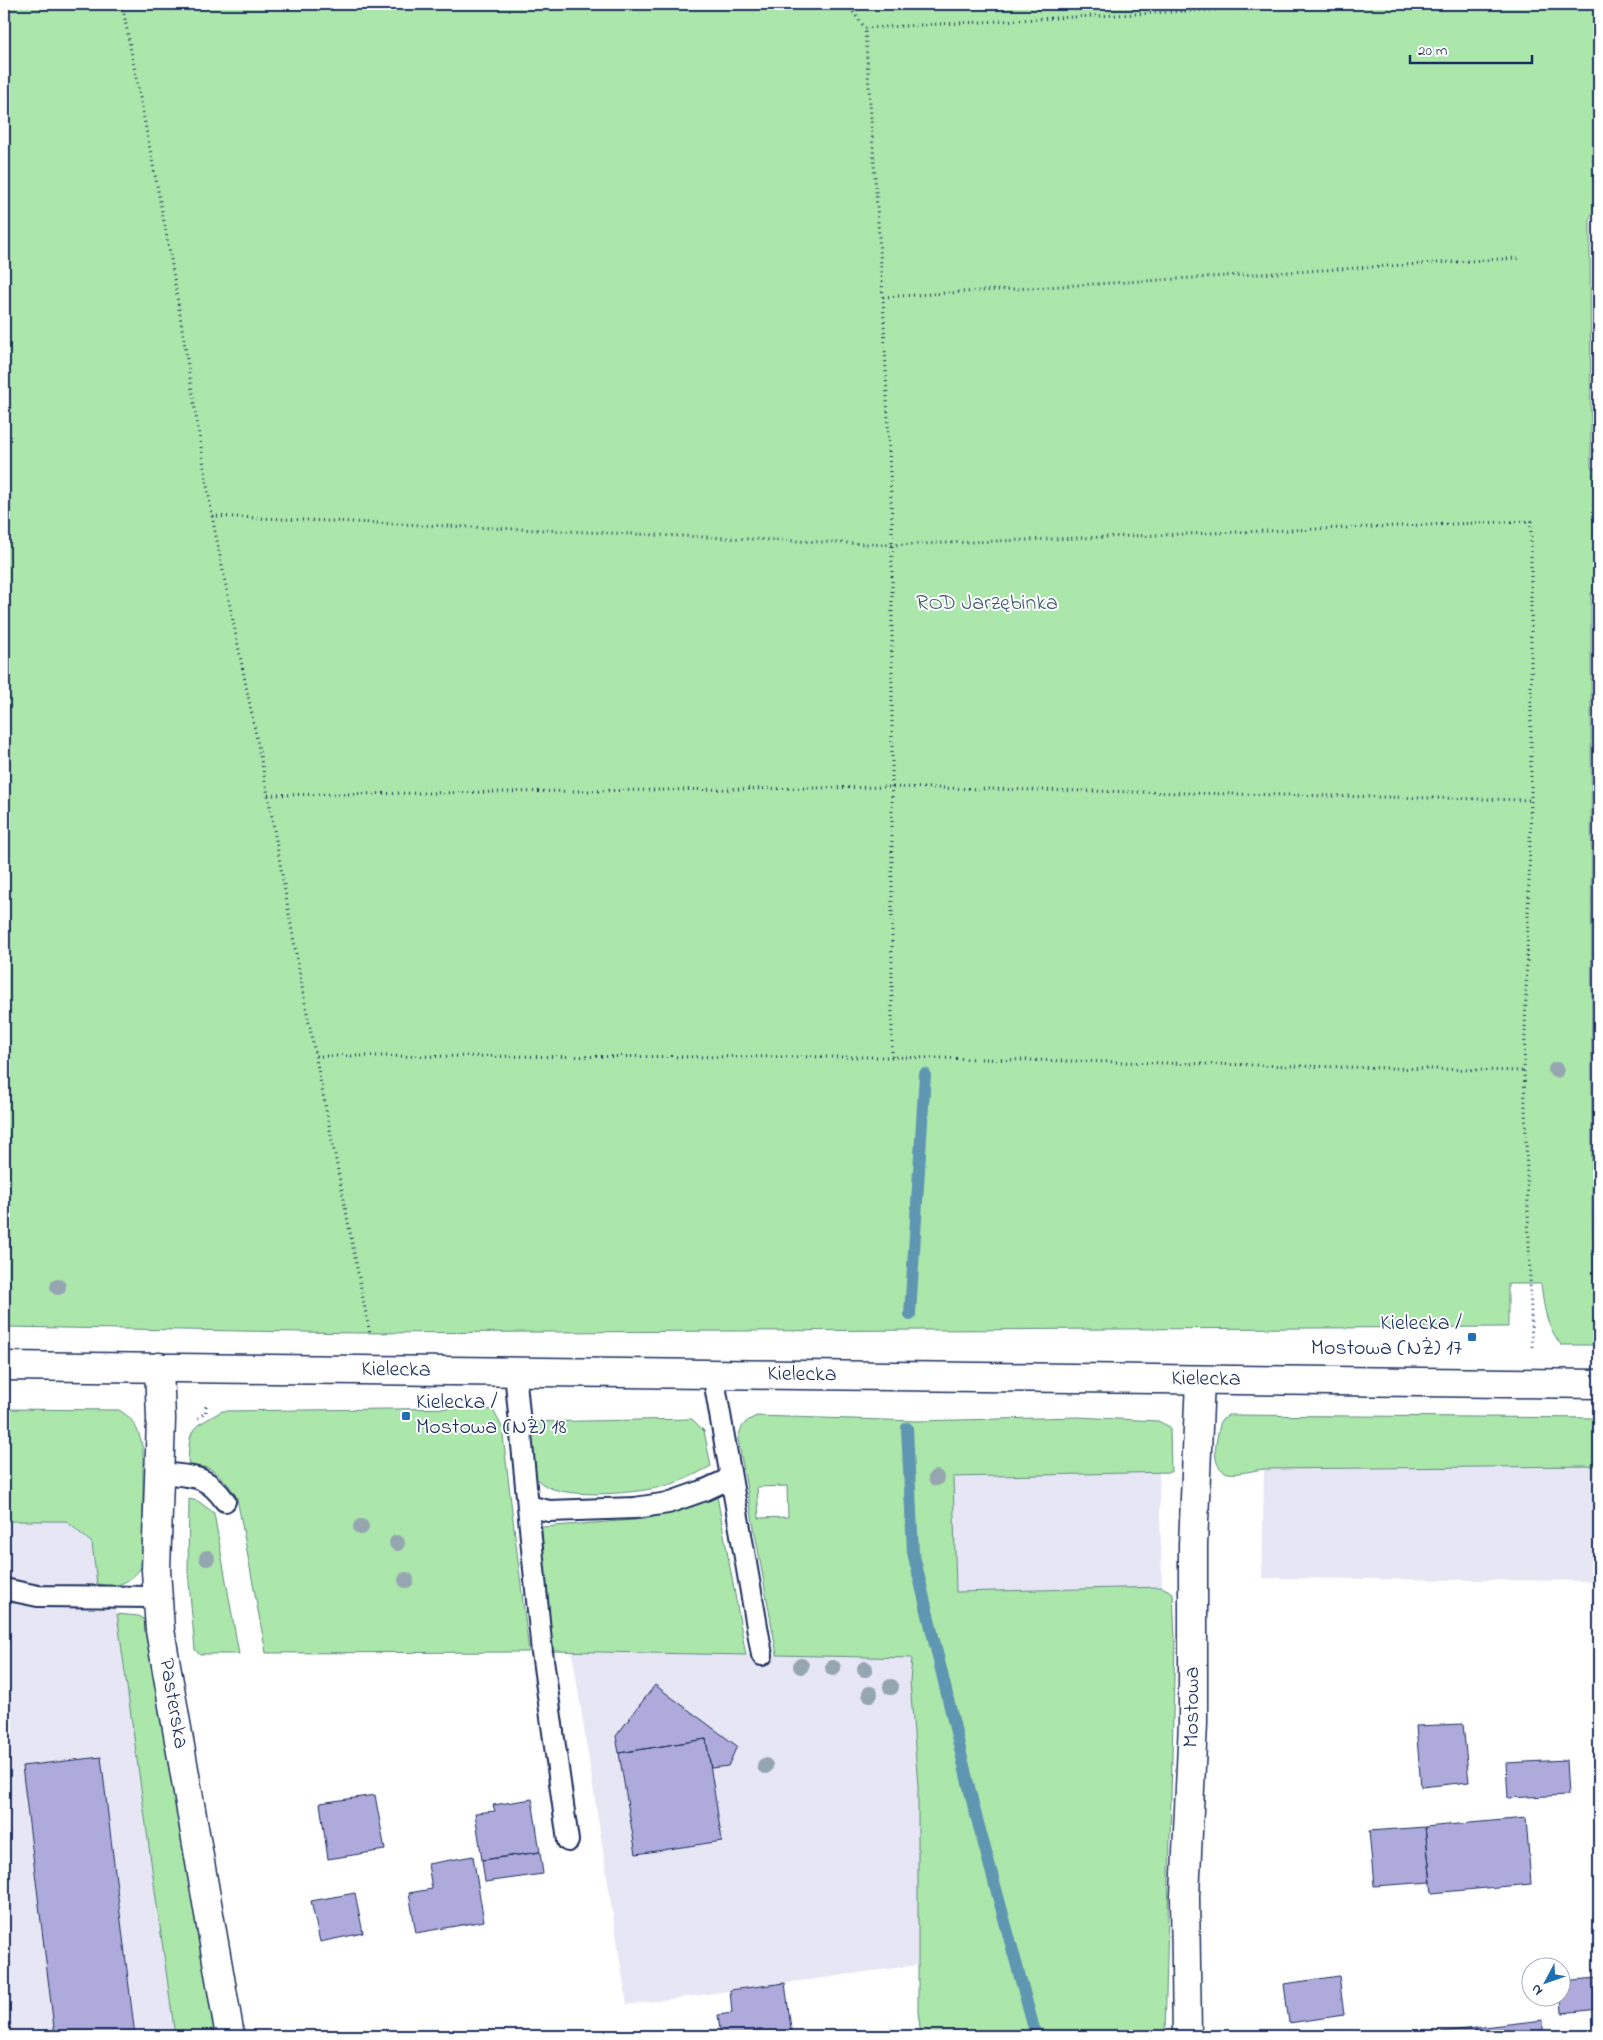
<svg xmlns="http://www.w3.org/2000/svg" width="1603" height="2040" viewBox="0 0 1603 2040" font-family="'Indie Flower',sans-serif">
	<rect width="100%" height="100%" fill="#fff"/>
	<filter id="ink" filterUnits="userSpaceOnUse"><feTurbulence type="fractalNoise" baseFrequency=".02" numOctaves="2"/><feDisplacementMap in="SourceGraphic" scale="10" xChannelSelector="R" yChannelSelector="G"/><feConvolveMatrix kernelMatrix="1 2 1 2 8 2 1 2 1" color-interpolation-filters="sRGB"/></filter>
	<g filter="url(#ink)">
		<path fill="#e7e6f4" d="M1599,1466V1581L1262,1578L1264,1469Z
			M1159,1472L1162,1587L956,1592L953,1477Z
			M4,1506H70L106,1535L175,2036H4Z
			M572,1652L912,1657L982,1956L627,2005Z"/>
		<path fill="#abe6ab" stroke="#638a84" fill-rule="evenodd" d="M4,4H1599V201L1590,218L1591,468L1599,469V592L1591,593L1592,1210L1594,1284L1599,1285V1345H1561C1546,1324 1544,1309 1541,1284H1508V1327L359,1333L4,1327Z
			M472,1408L493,1410L502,1427L529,1652L266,1653L237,1498C231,1487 220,1473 208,1468C202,1466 194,1467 188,1466C189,1453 187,1433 198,1425C206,1420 214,1416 222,1411Z
			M4,1409L119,1410C135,1419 140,1433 143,1451V1562C141,1573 124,1585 113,1586C108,1587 102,1584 97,1584L92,1543L66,1521H4Z
			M1228,1415L1599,1418V1466L1264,1469C1255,1470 1236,1475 1228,1473C1207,1467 1218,1435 1221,1420Z
			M757,1416L917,1421L1078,1417L1158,1421L1170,1427L1171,1472L953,1477L956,1592L1162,1587L1173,1593L1175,1638L1165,2036H921L918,2012V1787L910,1681L912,1658L777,1655L738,1439C741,1426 744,1421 757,1416ZM787,1486L788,1517L759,1518L757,1487Z
			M692,1419L704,1431L711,1466C695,1475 678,1483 661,1487C636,1493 554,1502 537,1479C530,1469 531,1435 530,1422Z
			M717,1496L746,1655L551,1651L541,1527L646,1519L676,1511Z
			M189,1499L198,1501L214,1513L239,1654H200L195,1650L188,1571Z
			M117,1614L139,1616L145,1620L215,2036H175Z"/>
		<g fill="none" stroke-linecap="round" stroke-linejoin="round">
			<path stroke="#5f97b2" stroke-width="12" d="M910,1315L925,1074
				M907,1428L913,1552L974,1808L1036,2036"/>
		</g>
		<path fill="#aeabdc" stroke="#1b2f5e" d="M655,1685L737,1746L728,1766L711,1768L706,1739L619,1753L616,1736Z
			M1463,1724L1469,1782L1421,1787L1416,1726Z
			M706,1739L722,1841L636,1854L619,1753Z
			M101,1757L135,2036H55L22,1766Z
			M1566,1760L1568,1795L1508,1798L1506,1763Z
			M375,1795L385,1850L328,1859L320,1803Z
			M532,1799L540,1852L482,1860L475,1813L495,1811L493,1805Z
			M1526,1818L1531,1884L1432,1893L1425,1827Z
			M1425,1827L1431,1882L1374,1886L1369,1831Z
			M540,1852L543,1874L485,1882L482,1860Z
			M473,1856L484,1921L416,1933L409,1893L432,1889L428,1864Z
			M355,1893L363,1933L320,1942L311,1901Z
			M1339,1976L1344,2015L1289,2023L1284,1984Z
			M1599,1978V2009L1562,2013L1560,1981Z
			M785,1983L792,2036H721L718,2015L732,2013L730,1990Z
			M1543,2020V2036H1442L1441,2032Z"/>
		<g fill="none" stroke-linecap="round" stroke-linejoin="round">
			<g stroke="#1b2f5e" stroke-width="24">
				<path id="service" d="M515,1372L542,1652L568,1841
					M713,1374L762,1655
					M161,1473C192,1477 205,1473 225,1501
					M528,1506L549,1511L635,1508L668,1503L705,1490L731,1478
					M4,1589L38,1596L156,1597"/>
			</g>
			<g stroke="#1b2f5e" stroke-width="31">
				<g id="minor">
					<path id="s1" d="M159,1367L161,1419L156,1570L160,1630L230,2036"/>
					<path id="s2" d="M1187,2036L1185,1896L1193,1723V1545L1200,1380"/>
				</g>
			</g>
			<g stroke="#1b2f5e" stroke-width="31">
				<g id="secondary">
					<path id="s3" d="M4,1366L1599,1384"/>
				</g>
			</g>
			<path stroke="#1b2f5e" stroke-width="3" stroke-dasharray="1 4" stroke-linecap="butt" d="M122,4L170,253L212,516L268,795L302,987L370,1334
				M847,4L865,28
				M883,297L1518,258
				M212,516L892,545L1531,521V800L1524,1071L1532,1347
				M268,795L891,787L1531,800
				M316,1056L892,1057L1524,1071
				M892,1057V522L883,297L865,28L1325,4
				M198,1418L206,1412V1404"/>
			<use href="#service" stroke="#fff" stroke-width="20"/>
			<use href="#minor" stroke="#fff" stroke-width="28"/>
			<use href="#secondary" stroke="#fff" stroke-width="28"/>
		</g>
		<g fill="#95a6b1">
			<circle cx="1556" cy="1070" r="8"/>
			<circle cx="58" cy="1287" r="8"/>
			<circle cx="936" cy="1478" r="8"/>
			<circle cx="361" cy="1527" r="8"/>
			<circle cx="397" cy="1543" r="8"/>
			<circle cx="207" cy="1558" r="8"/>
			<circle cx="406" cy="1580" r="8"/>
			<circle cx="801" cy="1666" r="8"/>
			<circle cx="833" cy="1668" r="8"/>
			<circle cx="865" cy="1669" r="8"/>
			<circle cx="891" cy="1687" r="8"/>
			<circle cx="870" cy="1694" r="8"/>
			<circle cx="765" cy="1766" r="8"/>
		</g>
	</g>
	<g fill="#1f6fb2" stroke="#fff" stroke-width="2">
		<rect x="1467" y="1332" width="10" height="10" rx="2.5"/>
		<rect x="401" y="1411" width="10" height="10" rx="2.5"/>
	</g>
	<g text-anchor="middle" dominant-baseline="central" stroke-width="4" stroke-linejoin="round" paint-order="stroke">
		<g font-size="22" fill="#3f5d71" stroke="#fff">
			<text x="987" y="604">ROD Jarzębinka</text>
		</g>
		<g font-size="22" fill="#1b2f5e" stroke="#fff" text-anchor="end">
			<text x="1462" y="1324">Kielecka /<tspan x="1462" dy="25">Mostowa (NŻ) 17</tspan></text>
			<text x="416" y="1403" text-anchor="start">Kielecka /<tspan x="416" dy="25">Mostowa (NŻ) 18</tspan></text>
		</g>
		<g font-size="22" fill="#1b2f5e" stroke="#fff">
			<text stroke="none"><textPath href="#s3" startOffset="392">Kielecka</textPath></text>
			<text stroke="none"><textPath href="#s3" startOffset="798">Kielecka</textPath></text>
			<text stroke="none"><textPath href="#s3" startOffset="1202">Kielecka</textPath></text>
			<text stroke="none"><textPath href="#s1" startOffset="338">Pasterska</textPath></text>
			<text stroke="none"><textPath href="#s2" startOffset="329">Mostowa</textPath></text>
		</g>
	</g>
	<rect width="1603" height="2040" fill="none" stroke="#fff" stroke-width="20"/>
	<rect x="10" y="10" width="1583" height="2020" fill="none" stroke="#1b2f5e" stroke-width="2" filter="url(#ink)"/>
	<g transform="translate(1546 1982) rotate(229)"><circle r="24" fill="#ffffff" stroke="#a4acbf"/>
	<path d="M0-4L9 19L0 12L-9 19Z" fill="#1f6fb2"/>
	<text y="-8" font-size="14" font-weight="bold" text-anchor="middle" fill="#1b2f5e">N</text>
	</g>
	<path d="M1410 55v8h122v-8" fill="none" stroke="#1b2f5e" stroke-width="2.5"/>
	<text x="1418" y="55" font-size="15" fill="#1b2f5e" stroke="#ffffff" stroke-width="4" paint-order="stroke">20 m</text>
</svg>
